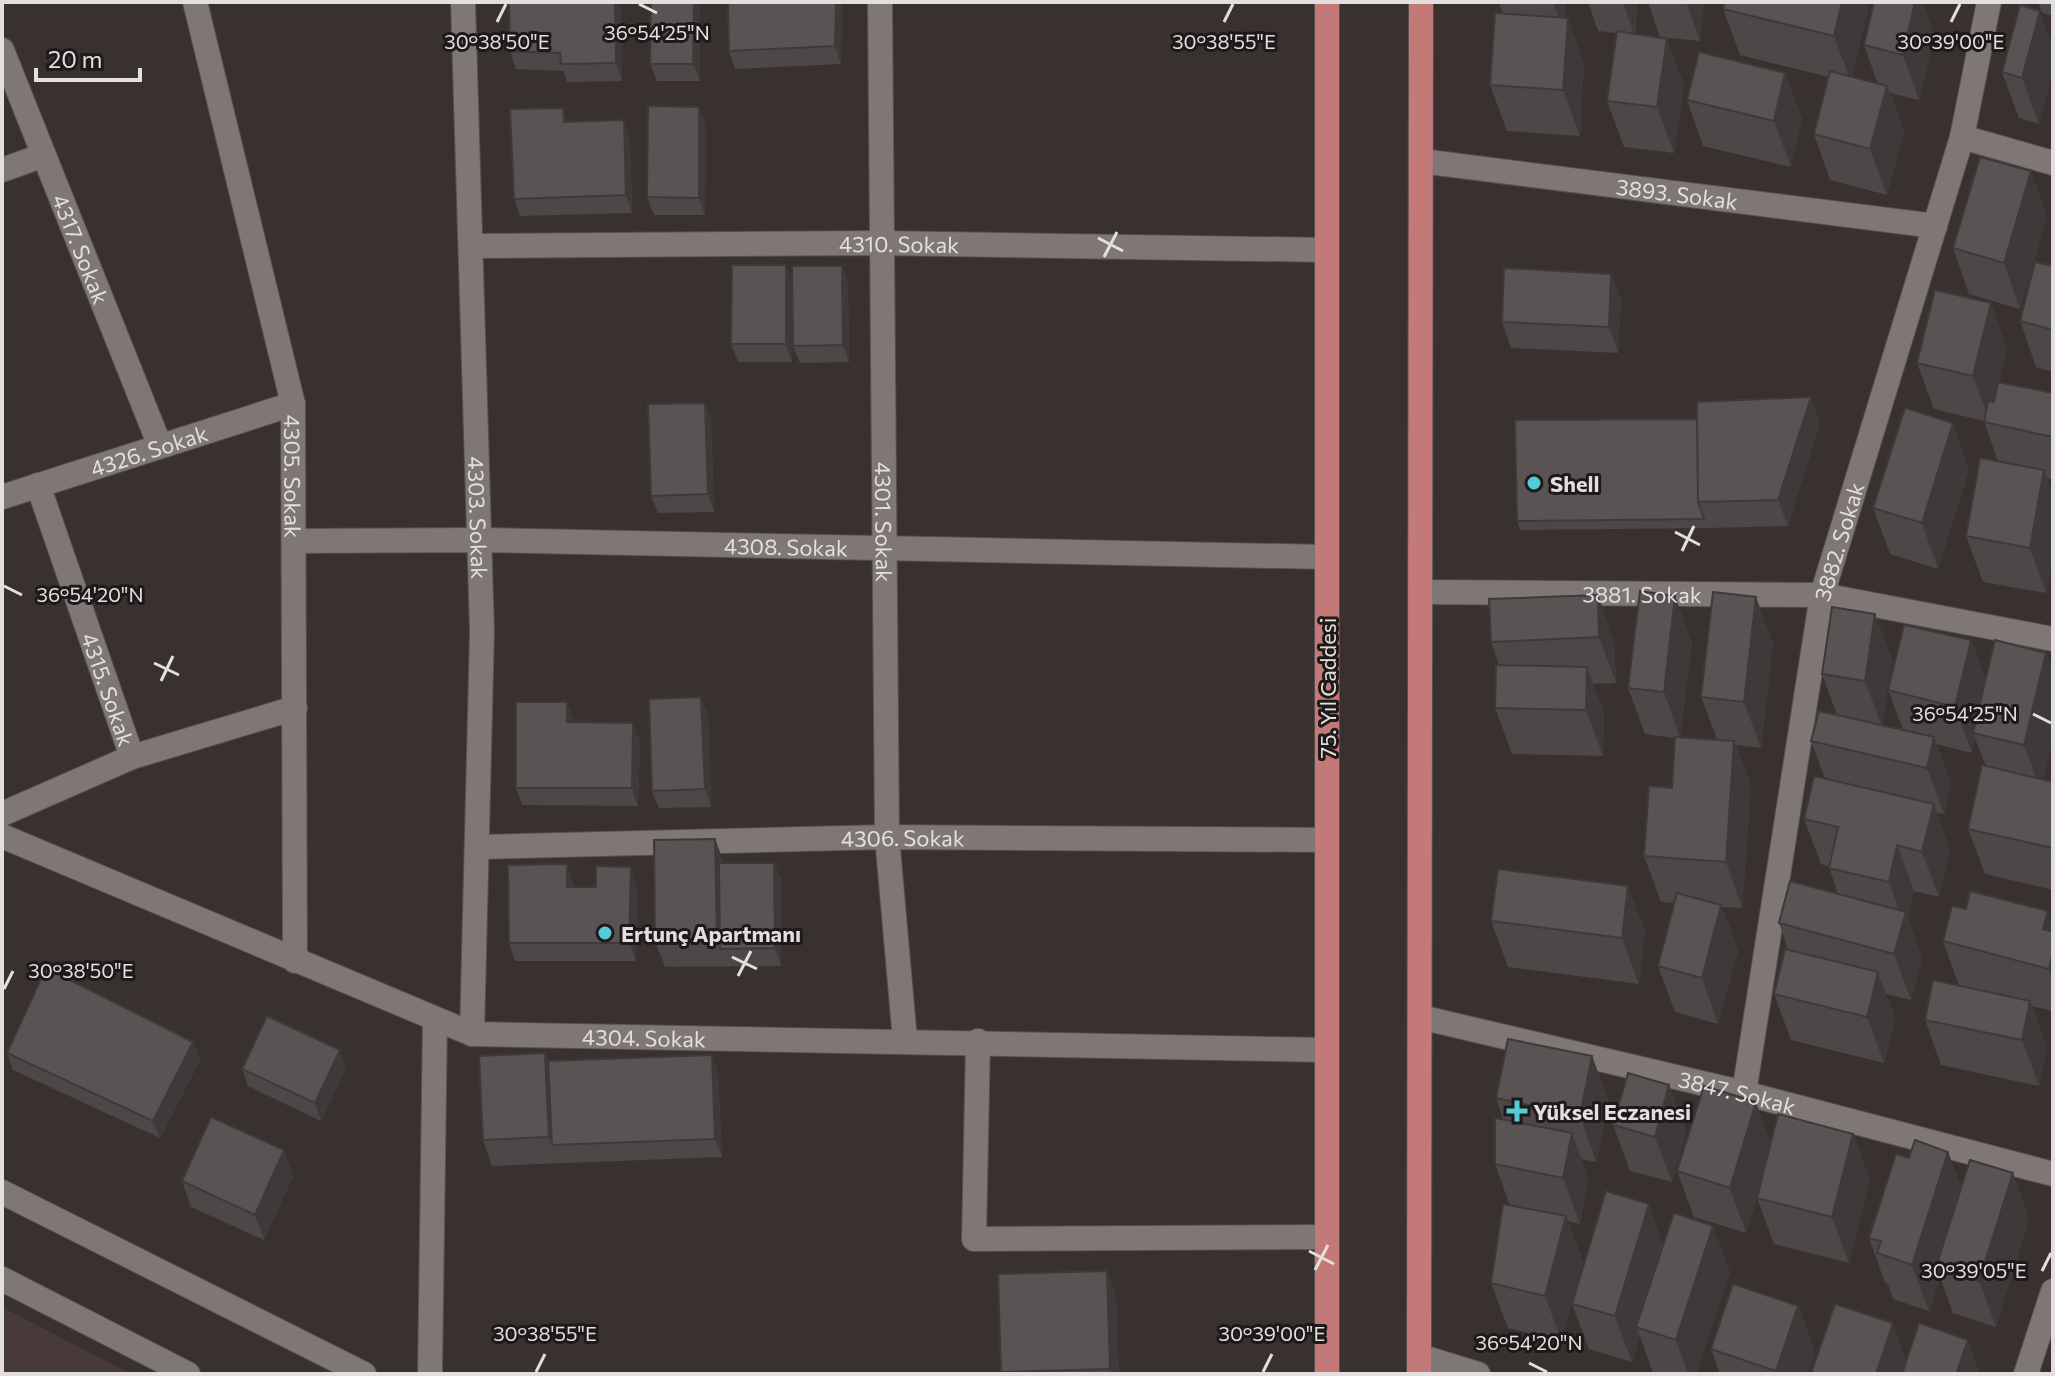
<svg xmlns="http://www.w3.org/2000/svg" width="2055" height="1376" viewBox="0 0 2055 1376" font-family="Commissioner,sans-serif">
	<rect width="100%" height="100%" fill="#383130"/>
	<path fill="#483a39" d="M2,1307L131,1374H2Z"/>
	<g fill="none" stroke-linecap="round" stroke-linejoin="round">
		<g stroke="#565050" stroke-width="26">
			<g id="minor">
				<path id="s1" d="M195,2L293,404L295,961"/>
				<path id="s2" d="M463,2L482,632L472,1034"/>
				<path id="s3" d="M880,2L887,837L905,1040"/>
				<path id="s4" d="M2,50L160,446"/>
				<path d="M1962,137L2053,163"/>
				<path id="s5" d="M1421,161L1935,226"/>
				<path d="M2,170L44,155"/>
				<path id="s6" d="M471,246L880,243L1326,250"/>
				<path id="s7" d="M38,485L132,757"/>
				<path id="s8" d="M2,497L293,404"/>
				<path id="s9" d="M294,541L479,540L1327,557"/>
				<path id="s10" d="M1420,592L1822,595L2053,639"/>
				<path d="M2,814L132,757L295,708"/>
				<path id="s11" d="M2,836L472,1034L1327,1050"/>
				<path id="s12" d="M477,847L887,837L1327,840"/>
				<path id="s13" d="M1420,1017L1744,1093L2053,1174"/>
				<path d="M978,1041L974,1239L1327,1237"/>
				<path id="s14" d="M1744,1093L1822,595L1962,137L1989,2"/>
				<path d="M2,1192L364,1374"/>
				<path d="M2,1279L188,1374"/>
				<path d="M1419,1356L1478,1374"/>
				<path d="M430,1374L435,1019"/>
				<path d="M2026,1374L2053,1291"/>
			</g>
		</g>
		<g stroke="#565050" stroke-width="26">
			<path id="major" d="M1327,2V1374
				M1419,1374L1421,2"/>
		</g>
		<use href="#minor" stroke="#7f7776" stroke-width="24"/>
		<use href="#major" stroke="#c37977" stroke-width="24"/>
	</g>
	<path fill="#4d4747" d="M621,2L622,81L567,82L563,71L516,69L510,51Z
		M651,2H700V81H657L650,64Z
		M842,2L841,64L735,69L729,51Z
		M1499,2H1566L1565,18H1568L1584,64L1580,136L1507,131L1490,85L1503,14Z
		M1588,2H1637L1635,34L1667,39L1684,85L1674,153L1624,147L1607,101L1616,33L1598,31Z
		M1648,2H1704L1700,41L1660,37Z
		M1725,2H1866L1868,9L1852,77L1878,84L1864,45L1935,35L1919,100L1890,93L1904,132L1887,195L1830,180L1814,134L1829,77L1740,55L1723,9Z
		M2038,2H2053V16L2042,13Z
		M2053,48V70L2039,124L2019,118L2002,72Z
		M1785,73L1802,119L1791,167L1703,146L1687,100Z
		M706,124L705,215H654L647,197Z
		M630,138L632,213L520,216L514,199Z
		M2047,217L2020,309L1969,294L1953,248Z
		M842,266L848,283L849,362L800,363L793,346V305L792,362H738L731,344L792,282Z
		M2053,266V372L2036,367L2020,321Z
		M1611,274L1621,300L1618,353L1511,348L1502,322Z
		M1991,303L2007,349L1999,382L2053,393V480L2047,478L2053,495V557L2046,593L1983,582L1966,536L1998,462L1984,421L1934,409L1917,363Z
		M705,403L711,420L714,512L658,513L651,496Z
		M1820,423L1788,526L1707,528L1520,530L1517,521Z
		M1969,469L1938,569L1890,554L1873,508Z
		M1598,595L1614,641L1616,683L1593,684L1604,713L1603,756L1512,754L1495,708L1499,665L1491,642Z
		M1875,614L1892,660L1882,725L1903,730L1888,690L1971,640L1986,680L2046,653L2053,673V738L2043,780L2053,782V890L1985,874L1968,829L1986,766L1975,738L1972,753L1936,744L1951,783L1944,814L1937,813L1950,850L1939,897L1914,891L1908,917L1922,958L1911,1000L1886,994L1895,1018L1884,1063L1791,1040L1774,994L1788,950L1779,923L1838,894L1829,867L1821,864L1804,819L1825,779L1811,741L1837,715L1822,674Z
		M1692,642L1680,737L1717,739L1701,697L1773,643L1761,748L1736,745L1751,787L1742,908L1722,907L1738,951L1718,1024L1675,1012L1658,966L1674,903L1661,902L1644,856L1672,788L1675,738L1645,734L1628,688Z
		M708,715L711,807L659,808L652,791Z
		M574,719V722L640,741L638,806L522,805L516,788Z
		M715,839L724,863H774L781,880V966L665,967L655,941Z
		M573,882V887H596L637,885L636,961H515L509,943Z
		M1628,886L1645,932L1639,984L1508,967L1491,921Z
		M2053,926V1011L2032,1006L2047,1047L2039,1086L1941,1065L1925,1020L1959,986L1943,941Z
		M193,1042L200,1060L160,1138L13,1070L7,1053Z
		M545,1053L548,1061L712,1055L718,1073L722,1157L492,1166L483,1140Z
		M1592,1056L1609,1102L1596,1162L1581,1159L1588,1178L1580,1224L1568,1221L1583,1262L1561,1341L1508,1328L1491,1283L1510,1206L1495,1164L1503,1119L1496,1098Z
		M346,1068L321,1121L248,1086L242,1069Z
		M1669,1085L1686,1131L1672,1182L1630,1171L1613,1125Z
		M1853,1134L1870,1180L1849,1263L1774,1244L1757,1198L1746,1233L1694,1217L1677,1171L1771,1142Z
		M284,1150L293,1176L264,1240L191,1207L182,1181Z
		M1948,1152L1961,1187L2029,1219L1996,1327L1953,1313L1940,1277L1929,1311L1893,1299L1888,1284L1885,1283L1869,1238L1909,1158Z
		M1664,1245L1730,1272L1696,1374L1653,1373L1640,1336L1632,1362L1589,1349L1572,1304Z
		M1116,1296L1119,1374H1001V1372Z
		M1798,1306L1815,1352L1807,1374H1720L1711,1349Z"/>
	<path fill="#3f3a3a" d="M615,2H621L622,81L616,63Z
		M694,2H700V81L693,64Z
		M836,2H842L841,64L835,46Z
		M1553,2H1566L1564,31Z
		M1623,2H1637L1634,35Z
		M1686,2H1704L1700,41Z
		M1842,2H1866L1868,9L1851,82L1834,36Z
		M1915,2H1923L1935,35L1919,100L1903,55Z
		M2040,11L2053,48V70L2039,124L2022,78Z
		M1568,18L1584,64L1580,136L1563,90Z
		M1667,39L1684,85L1674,153L1657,107Z
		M1785,73L1802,119L1791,167L1774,121Z
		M1887,86L1904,132L1887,195L1870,149Z
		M699,107L706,124L705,215L699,198Z
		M563,108L569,125L564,122Z
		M624,120L630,138L632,213L626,195Z
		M2031,171L2047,217L2020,309L2004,263Z
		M786,265L793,283L792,362L786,344Z
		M842,266L848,283L849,362L843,345Z
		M1611,274L1621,300L1618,353L1609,327Z
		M1991,303L2007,349L1990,422L1973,376Z
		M1811,397L1820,423L1788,526L1778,500Z
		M705,403L711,420L714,512L708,494Z
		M1953,423L1969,469L1938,569L1922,523Z
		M2044,470L2053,495V557L2046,593L2030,548Z
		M1598,595L1614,641L1616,683L1599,637Z
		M1675,596L1692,642L1680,738L1664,692Z
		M1756,597L1773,643L1761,748L1744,702Z
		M1875,614L1892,660L1882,727L1865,681Z
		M1971,640L1988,686L1973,733L1975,738L1972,753L1955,707Z
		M2046,653L2053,673V738L2041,791L2024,745Z
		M1587,667L1604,713L1603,756L1586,710Z
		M701,697L708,715L711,807L705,789Z
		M567,702L574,719V740L567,722Z
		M633,723L640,741L638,806L632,788Z
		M1934,737L1951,783L1944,814L1927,768Z
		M1734,741L1751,787L1742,908L1726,862Z
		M1934,804L1950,850L1939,897L1922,852Z
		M715,839L725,865L720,949L717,941Z
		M1897,845L1914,891L1908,917L1922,958L1911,1000L1894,954L1903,922L1889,882Z
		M774,863L781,880V966L775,948Z
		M567,864L573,882L574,904L567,887Z
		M631,867L637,885L636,961L629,943Z
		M1628,886L1645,932L1639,984L1622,938Z
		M1721,905L1738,951L1718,1024L1702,978Z
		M2048,911L2053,926V981L2049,969L2043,929Z
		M1878,972L1895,1018L1884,1063L1867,1017Z
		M2030,1001L2047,1047L2039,1086L2022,1040Z
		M193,1042L200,1060L160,1138L153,1121Z
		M340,1050L346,1068L321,1121L315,1103Z
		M545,1053L554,1079L552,1145L549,1137Z
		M712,1055L718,1073L722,1157L715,1139Z
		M1592,1056L1609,1102L1596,1162L1580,1116Z
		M1669,1085L1686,1131L1672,1182L1655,1137Z
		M1756,1102L1773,1148L1746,1233L1730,1188Z
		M1572,1133L1588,1178L1580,1224L1563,1178Z
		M1853,1134L1870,1180L1849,1263L1832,1217Z
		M284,1150L293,1176L264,1240L255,1215Z
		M1948,1152L1965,1198L1936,1267L1940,1277L1929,1311L1912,1265Z
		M2013,1173L2029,1219L1996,1327L1979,1281Z
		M1649,1204L1665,1250L1636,1327L1640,1336L1632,1362L1615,1316Z
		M1566,1216L1583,1262L1561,1341L1545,1296Z
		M1713,1226L1730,1272L1696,1374H1688L1676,1340Z
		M1107,1271L1116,1296L1119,1374H1112L1110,1369Z
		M1798,1306L1815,1352L1807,1374H1777L1776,1371Z
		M1893,1323L1909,1369L1908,1374H1876Z
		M1968,1340L1980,1374H1956Z"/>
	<path fill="#5a5353" stroke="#3f3a3a" stroke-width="2" d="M509,2H615L616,63L561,64L560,53L510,51Z
		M651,2H694L693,64H650Z
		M728,2H836L835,46L729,51Z
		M1725,2H1842L1834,36L1723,9Z
		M1874,2H1915L1903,55L1864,45Z
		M2020,5L2040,11L2022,78L2002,72Z
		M1495,13L1568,18L1563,90L1490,85Z
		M1617,31L1667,39L1657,107L1607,101Z
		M1699,52L1785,73L1774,121L1687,100Z
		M1830,71L1887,86L1870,149L1814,134Z
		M648,106L699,107V198L647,197Z
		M563,108L564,122L624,120L626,195L514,199L510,109Z
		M1980,157L2031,171L2004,263L1953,248Z
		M2035,262L2053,266V330L2020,321Z
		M732,265H786V344H731Z
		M792,266H842L843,345L793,346Z
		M1504,268L1611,274L1609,327L1502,322Z
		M1935,290L1991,303L1973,376L1917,363Z
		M1998,382L2053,393V437L1984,422L1988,401L1994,402Z
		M1811,397L1778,500L1698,502L1697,402Z
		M705,403L708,494L651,496L648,404Z
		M1905,408L1953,423L1922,523L1873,508Z
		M1697,419L1698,502L1704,519L1517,521L1515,420Z
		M1980,458L2044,470L2030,548L1966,536Z
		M1640,591L1675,596L1664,692L1628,688Z
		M1713,592L1756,597L1744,702L1701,697Z
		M1598,595L1599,637L1491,642L1489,599Z
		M1832,607L1875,614L1865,681L1822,674Z
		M1904,625L1971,640L1955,707L1888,690Z
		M1995,640L2046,653L2024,745L1973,733Z
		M1496,665L1587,667L1586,710L1495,708Z
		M701,697L705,789L652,791L649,699Z
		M516,702H567V722L633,723L632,788H516Z
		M1819,711L1934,737L1927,768L1811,741Z
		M1675,737L1734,741L1726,862L1644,856L1649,786L1672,788Z
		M1982,765L2053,782V848L1968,829Z
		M1814,776L1934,804L1922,852L1897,845L1889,882L1829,868L1838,827L1804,819Z
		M715,839L717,941H655L654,840Z
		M719,863H774L775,948L720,949Z
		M567,864V887H596V866L631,867L629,943H509L508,865Z
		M1498,869L1628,886L1622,938L1491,921Z
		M1790,881L1906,912L1894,954L1779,923Z
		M1970,891L2048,911L2043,929L2053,932V951L2049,969L1943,941L1952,906L1966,909Z
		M1677,893L1721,905L1702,978L1658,966Z
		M1785,949L1878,972L1867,1017L1774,994Z
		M46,968L193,1042L153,1121L7,1053Z
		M1933,980L2030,1001L2022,1040L1925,1020Z
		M267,1016L340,1050L315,1103L242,1069Z
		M1508,1039L1592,1056L1580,1116L1496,1098Z
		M545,1053L549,1137L483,1140L479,1056Z
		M712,1055L715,1139L552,1145L548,1061Z
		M1628,1073L1669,1085L1655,1137L1613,1125Z
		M1704,1086L1756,1102L1730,1188L1677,1171Z
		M1778,1114L1853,1134L1832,1217L1757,1198Z
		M211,1117L284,1150L255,1215L182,1181Z
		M1495,1118L1572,1133L1563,1178L1495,1164Z
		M1915,1140L1948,1152L1912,1265L1877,1253L1881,1241L1869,1238L1896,1154L1909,1158Z
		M1970,1160L2013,1173L1979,1281L1936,1267Z
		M1606,1191L1649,1204L1615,1316L1572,1304Z
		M1503,1204L1566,1216L1545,1296L1491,1283Z
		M1674,1213L1713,1226L1676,1340L1636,1327Z
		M1107,1271L1110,1369L1001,1372L998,1274Z
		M1733,1284L1798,1306L1776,1371L1711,1349Z
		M1835,1304L1893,1323L1876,1374H1811Z
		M1919,1323L1968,1340L1956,1374H1902Z"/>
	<path fill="none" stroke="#e4dfdf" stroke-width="3" d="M639,4L657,13M497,22L506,4M1224,22L1233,4M1951,22L1960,4M1098,238L1123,251M1104,257L1117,232M1675,532L1700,545M1682,551L1694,526M4,586L22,595M154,663L179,675M161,681L173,656M2033,714L2051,723M732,957L757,969M738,976L751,951M4,989L13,971M1309,1251L1334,1264M1315,1270L1328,1245M2042,1271L2051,1253M1529,1363L1547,1372M536,1372L545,1354M1263,1372L1272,1354"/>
	<g fill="#52ccd6" stroke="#1d1a19" stroke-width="3">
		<circle cx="1534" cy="483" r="8"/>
		<circle cx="605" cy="933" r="8"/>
		<path d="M1513 1099h8v8h8v8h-8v8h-8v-8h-8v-8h8z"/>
	</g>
	<g text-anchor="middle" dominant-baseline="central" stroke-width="6" stroke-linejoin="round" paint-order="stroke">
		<g font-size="22" fill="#e4dfdf" stroke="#1d1a19">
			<text stroke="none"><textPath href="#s5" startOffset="258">3893. Sokak</textPath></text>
			<text stroke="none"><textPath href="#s6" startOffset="428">4310. Sokak</textPath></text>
			<text stroke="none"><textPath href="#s4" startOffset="214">4317. Sokak</textPath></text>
			<text stroke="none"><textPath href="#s8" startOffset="154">4326. Sokak</textPath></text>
			<text stroke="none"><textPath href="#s1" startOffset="486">4305. Sokak</textPath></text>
			<text stroke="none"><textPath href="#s2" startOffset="516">4303. Sokak</textPath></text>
			<text stroke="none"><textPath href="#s3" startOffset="520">4301. Sokak</textPath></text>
			<text stroke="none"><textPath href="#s14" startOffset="560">3882. Sokak</textPath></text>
			<text stroke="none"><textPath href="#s9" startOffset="492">4308. Sokak</textPath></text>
			<text stroke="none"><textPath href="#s10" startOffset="222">3881. Sokak</textPath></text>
			<text transform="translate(1327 688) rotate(-90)">75. Yıl Caddesi</text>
			<text stroke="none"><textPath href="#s7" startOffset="216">4315. Sokak</textPath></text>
			<text stroke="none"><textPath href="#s12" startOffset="426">4306. Sokak</textPath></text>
			<text stroke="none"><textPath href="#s11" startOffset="682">4304. Sokak</textPath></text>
			<text stroke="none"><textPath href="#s13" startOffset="326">3847. Sokak</textPath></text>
		</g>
		<g font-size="22" font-weight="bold" fill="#e4dfdf" stroke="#1d1a19" text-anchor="start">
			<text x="1550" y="483">Shell</text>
			<text x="621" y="933">Ertunç Apartmanı</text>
			<text x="1533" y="1111">Yüksel Eczanesi</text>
		</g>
	</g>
	<g font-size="20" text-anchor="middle" fill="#e4dfdf" stroke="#1d1a19" stroke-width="6" stroke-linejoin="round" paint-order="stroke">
		<text x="657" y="40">36°54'25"N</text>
		<text x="497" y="49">30°38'50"E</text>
		<text x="1224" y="49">30°38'55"E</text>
		<text x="1951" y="49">30°39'00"E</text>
		<text x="90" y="602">36°54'20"N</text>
		<text x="1965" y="721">36°54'25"N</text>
		<text x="81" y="978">30°38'50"E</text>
		<text x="1974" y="1278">30°39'05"E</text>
		<text x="545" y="1341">30°38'55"E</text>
		<text x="1272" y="1341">30°39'00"E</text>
		<text x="1529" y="1350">36°54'20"N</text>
	</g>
	<rect width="2055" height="1376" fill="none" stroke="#e4dfdf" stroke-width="8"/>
	<path d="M36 68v12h104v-12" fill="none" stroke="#e4dfdf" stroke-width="4"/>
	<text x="48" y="68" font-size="24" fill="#e4dfdf" stroke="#1d1a19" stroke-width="6" paint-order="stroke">20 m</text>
</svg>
